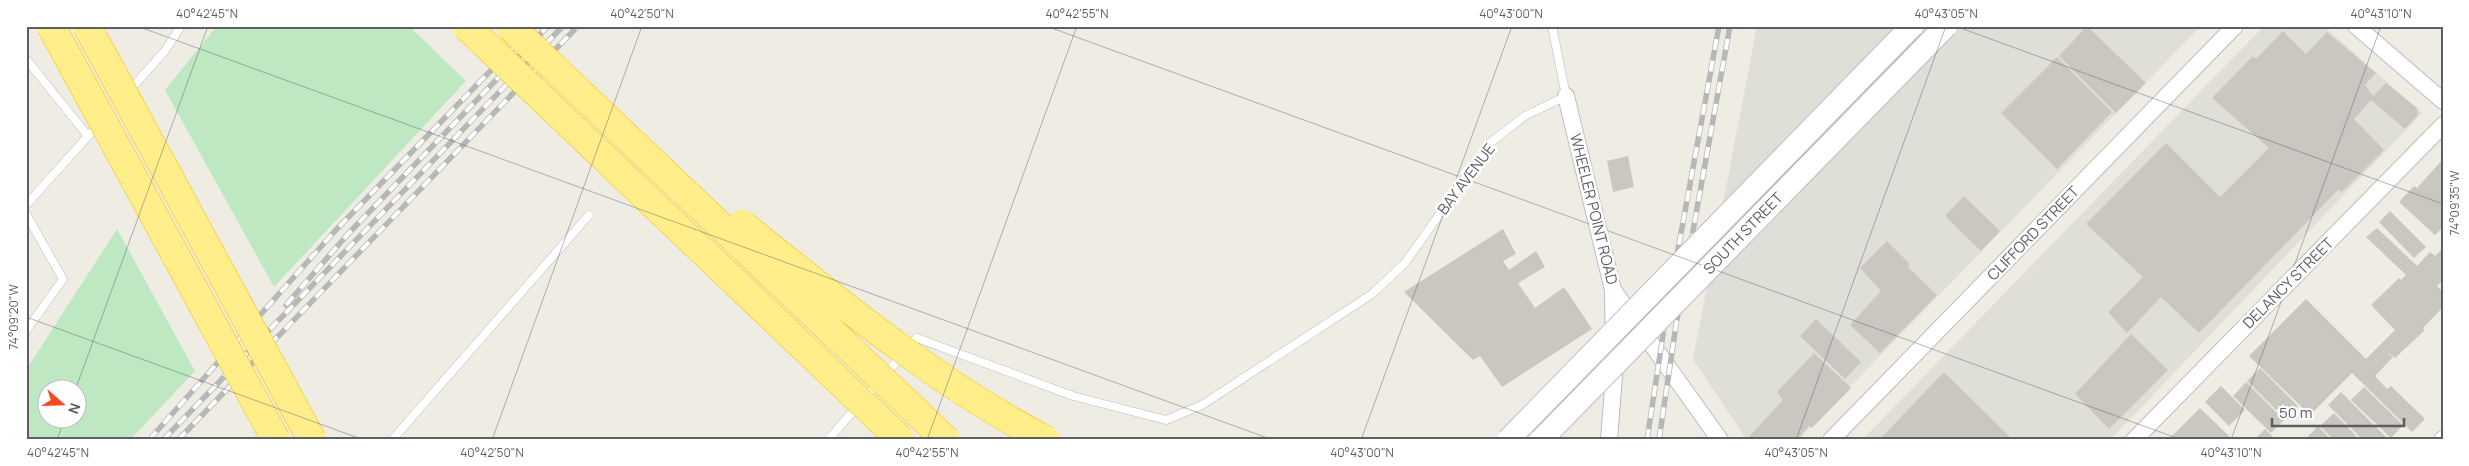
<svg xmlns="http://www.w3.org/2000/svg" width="2469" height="466" viewBox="0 0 2469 466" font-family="Manrope,sans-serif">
	<rect width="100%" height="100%" fill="#efede3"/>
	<path fill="#dfdfd7" d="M1757,26H2201L1798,440H1747L1693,359Z
		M2264,26H2324L2422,113L2110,440H1862Z"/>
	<path fill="#bde8c2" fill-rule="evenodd" d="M217,26H409L466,81L274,287L165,90Z
		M117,229L195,371L130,440H26V370ZM48,388H78V418H48Z"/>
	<path fill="#cac7c0" d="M2087,26L2146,83L2116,113L2059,56Z
		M2283,31L2306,54L2327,32L2376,73L2365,85L2373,96L2386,83L2417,108L2418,115L2405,129L2371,100L2354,119L2384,150L2342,192L2338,190L2199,333L2161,297L2127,333L2108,312L2143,277L2086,224L2166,143L2220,197L2269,148L2212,98L2253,56L2256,59Z
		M2057,57L2112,112L2057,169L2001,113Z
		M1628,156L1634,187L1613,192L1607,161Z
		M2443,159V227L2435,235L2399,202L2414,186L2417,188Z
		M1964,196L2000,231L1981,251L1945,216Z
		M2390,211L2426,247L2414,258L2379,222Z
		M2377,228L2417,266L2430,252L2435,256L2443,248V280L2437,286L2443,292V307L2423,328L2425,330L2395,358L2386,350L2393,357L2375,376L2387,389L2391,386L2425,419L2412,432L2352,373L2310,415L2249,356L2306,299L2366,359L2395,330L2371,305L2399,278L2401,280L2406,275L2366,237Z
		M1503,229L1516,254L1503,261L1509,270L1536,251L1545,267L1518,283L1535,308L1564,287L1592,329L1502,387L1480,356L1473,360L1404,292Z
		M1887,241L1910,264L1908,267L1937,295L1880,353L1850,325L1881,291L1860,268Z
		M1816,319L1861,362L1845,379L1800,336Z
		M2131,334L2168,370L2109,429L2075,394Z
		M1814,353L1851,388L1812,428L1809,426L1797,440H1746L1783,400L1777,392Z
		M2260,368L2298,406L2285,419L2247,381Z
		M1944,372L2013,440H1879Z
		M2246,382L2284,420L2271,433L2233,396Z
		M2221,386L2245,410L2229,426L2205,402Z
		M2364,387L2403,425L2391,438L2351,400Z
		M2341,392L2387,438L2385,440H2363L2328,405Z
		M2200,408L2233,440H2175L2172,436Z
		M2334,413L2360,440H2334L2320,426Z
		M2318,426L2332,440H2305Z
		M2265,429L2276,440H2254Z"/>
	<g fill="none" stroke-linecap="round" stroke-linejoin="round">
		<g stroke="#babcc2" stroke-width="9">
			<path id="lane" d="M26,59L88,136
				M128,92L164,52L181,26
				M26,205L99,124
				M26,214L63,279L26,331
				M392,440L589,215
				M828,440L917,338L1073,396L1166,420L1202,405L1372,294L1405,263L1490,143L1525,116L1566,96L1552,26"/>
		</g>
		<g stroke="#babcc2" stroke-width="18">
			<path id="street" d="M2356,26L2443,101
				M1566,96L1613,290L1720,440
				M1609,440L1614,376L1613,290
				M1831,440L2235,26
				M2134,440L2443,125
				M2442,440L2443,439"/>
		</g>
		<use href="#lane" stroke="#fff" stroke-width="8"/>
		<use href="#street" stroke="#fff" stroke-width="16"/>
		<g stroke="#b6b7b7" stroke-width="5.5">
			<path id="rail" d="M286,305L348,234L548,26
				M149,440L334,232L534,26
				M163,440L563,26
				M178,440L578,26
				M1647,440L1666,315L1719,26
				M1659,440L1676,325L1730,26"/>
		</g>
		<use href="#rail" stroke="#fff" stroke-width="4" stroke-dasharray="11" stroke-linecap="butt"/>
		<g stroke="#bbbec5" stroke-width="24" stroke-linecap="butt">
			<path id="secondary-bridge" d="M1508,440L1912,26
				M1541,440L1946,26"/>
		</g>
		<g stroke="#f1bf00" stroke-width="29" stroke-linecap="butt">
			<path id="highway-bridge" d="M51,26L276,440
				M87,26L312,440
				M466,26L901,440
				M510,26L946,440
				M742,224C839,302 935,382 1046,440"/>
		</g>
		<use href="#secondary-bridge" stroke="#fff" stroke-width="22"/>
		<use href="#highway-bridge" stroke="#ffee89" stroke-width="28"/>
	</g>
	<path fill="none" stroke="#5b5e64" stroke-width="1" stroke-opacity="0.45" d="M137,26L1273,440M1046,26L2182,440M1955,26L2443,204M26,317L364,440M76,388L208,26M57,440L65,418M492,440L642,26M927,440L1077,26M1361,440L1512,26M1796,440L1946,26M2231,440L2381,26"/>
	<g text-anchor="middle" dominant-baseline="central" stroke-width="5" stroke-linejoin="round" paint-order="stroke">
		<g font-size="15" fill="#5b5e64" stroke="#fff">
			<text transform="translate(1466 179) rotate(-53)">BAY AVENUE</text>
			<text transform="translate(1594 209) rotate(76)">WHEELER POINT ROAD</text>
			<text transform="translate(1743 233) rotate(-46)">SOUTH STREET</text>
			<text transform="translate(2033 233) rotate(-46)">CLIFFORD STREET</text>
			<text transform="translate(2288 283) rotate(-45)">DELANCY STREET</text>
		</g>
	</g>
	<rect width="2469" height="466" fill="none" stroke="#ffffff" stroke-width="55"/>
	<g transform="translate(62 404) rotate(110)"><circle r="24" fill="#ffffff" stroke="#bdbfc1"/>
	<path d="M0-4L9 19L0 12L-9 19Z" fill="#f54922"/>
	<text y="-8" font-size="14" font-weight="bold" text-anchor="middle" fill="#5b5e64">N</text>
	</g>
	<path d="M2272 418v8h132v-8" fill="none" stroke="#5b5e64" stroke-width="2.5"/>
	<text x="2279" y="418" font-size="15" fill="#5b5e64" stroke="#ffffff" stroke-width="4" paint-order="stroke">50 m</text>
	<rect x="28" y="28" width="2414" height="410" fill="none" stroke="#5b5e64" stroke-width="2"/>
	<g font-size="12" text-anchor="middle" fill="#5b5e64">
		<text x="207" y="18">40°42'45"N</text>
		<text x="642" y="18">40°42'50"N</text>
		<text x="1077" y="18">40°42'55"N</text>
		<text x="1511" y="18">40°43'00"N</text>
		<text x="1946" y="18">40°43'05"N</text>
		<text x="2381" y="18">40°43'10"N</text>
		<text transform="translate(2455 203) rotate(-90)" y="4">74°09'35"W</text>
		<text transform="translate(14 317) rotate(-90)" y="4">74°09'20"W</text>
		<text x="58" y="457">40°42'45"N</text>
		<text x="492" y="457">40°42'50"N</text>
		<text x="927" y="457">40°42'55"N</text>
		<text x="1362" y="457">40°43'00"N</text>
		<text x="1796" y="457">40°43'05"N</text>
		<text x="2231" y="457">40°43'10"N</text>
	</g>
</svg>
